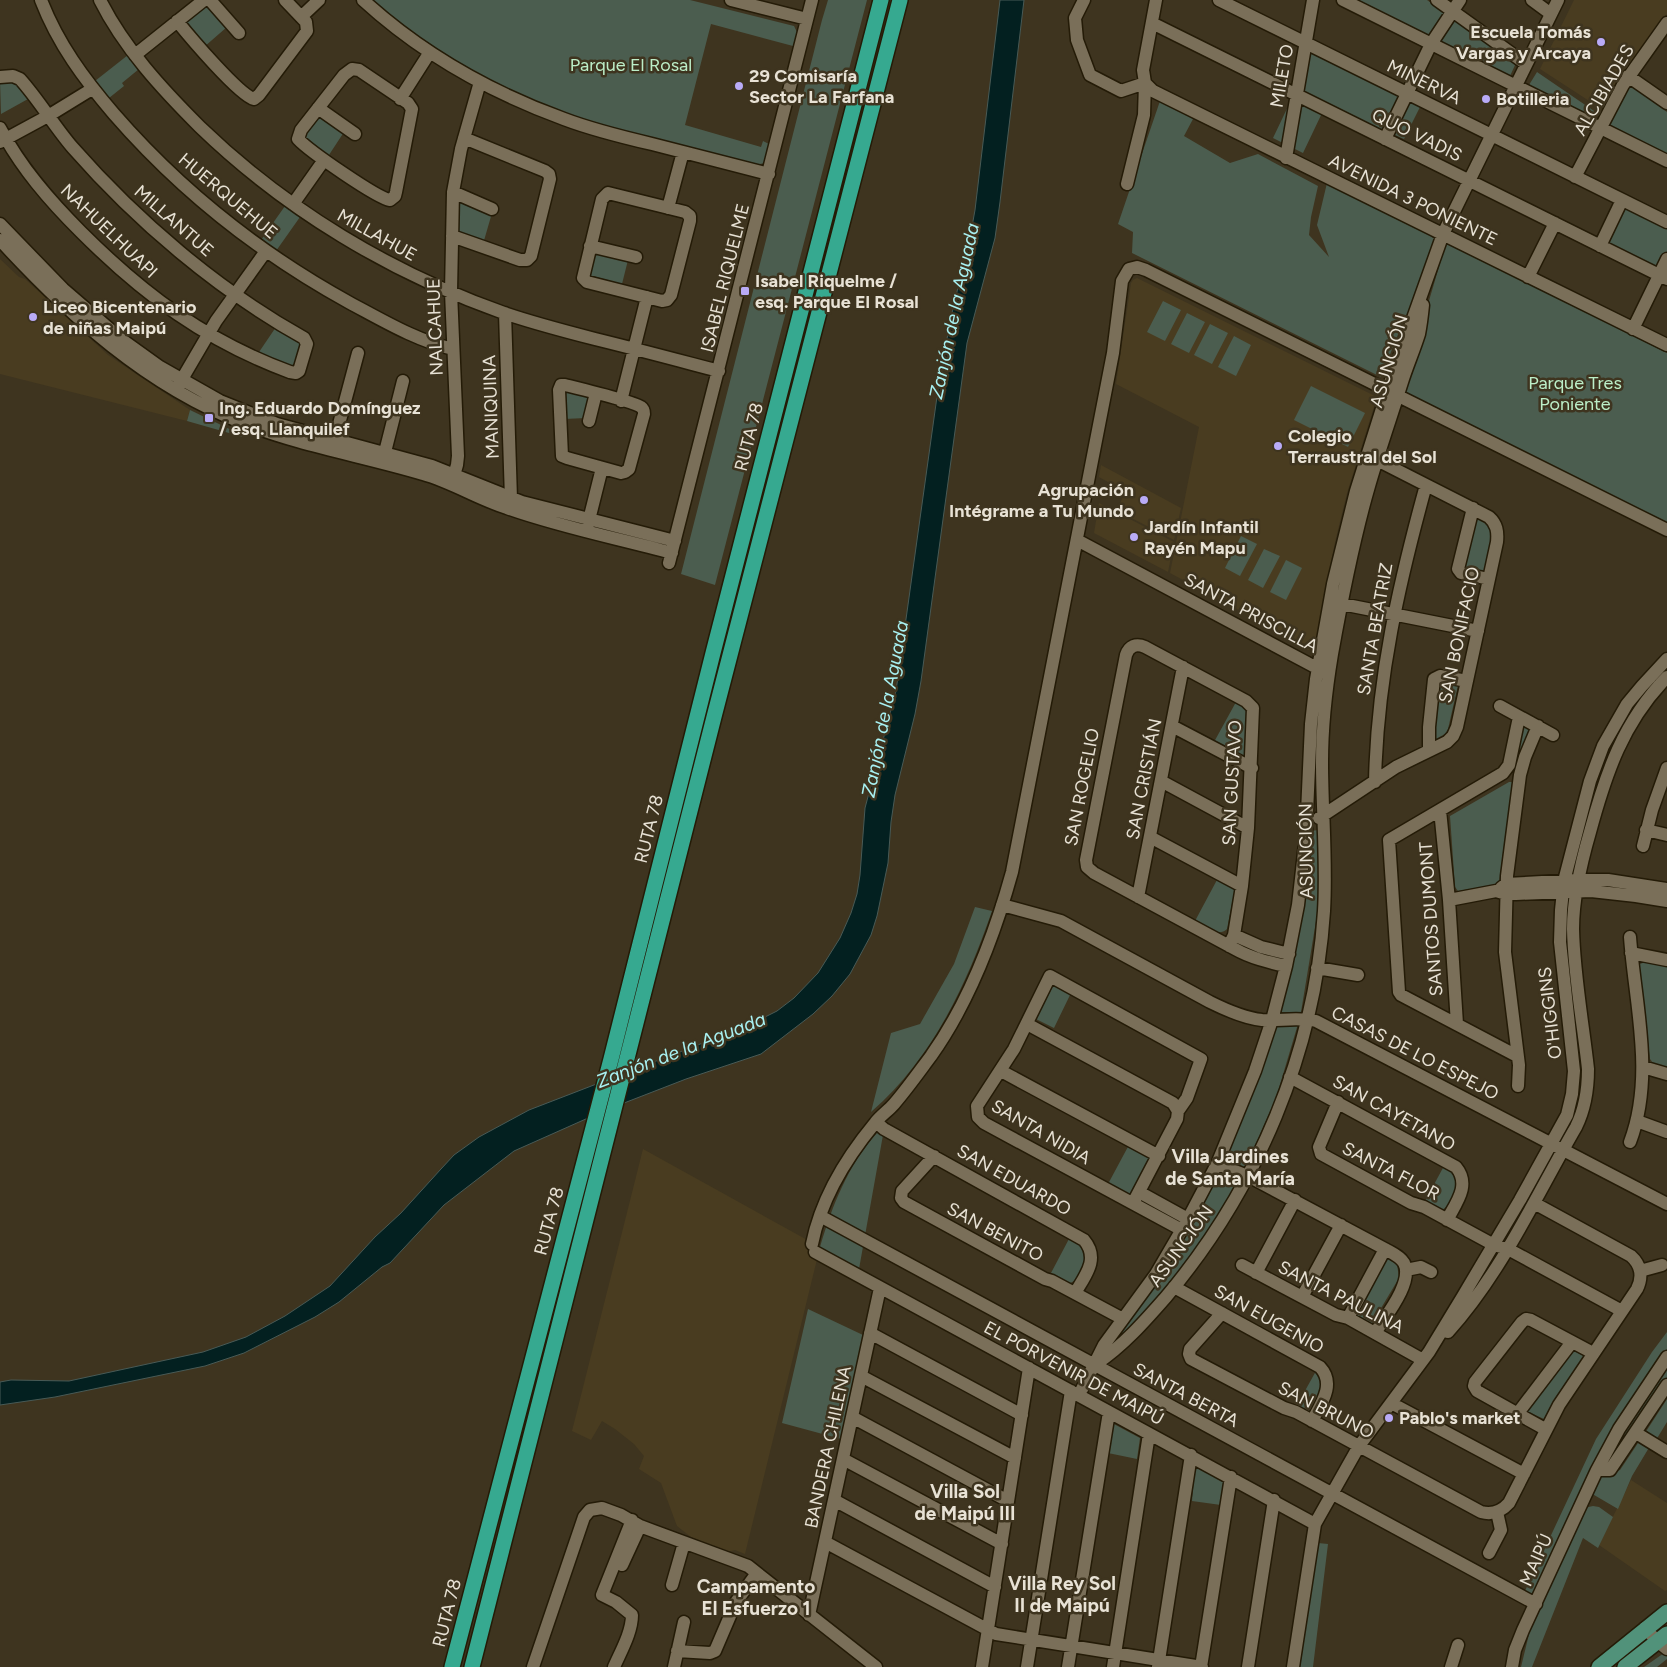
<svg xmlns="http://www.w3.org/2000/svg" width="1667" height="1667" viewBox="0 0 1667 1667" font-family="Figtree,sans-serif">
	<rect width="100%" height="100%" fill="#3e341f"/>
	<path fill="#493c20" d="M1574,0H1667V14L1600,108L1540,69Z
		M0,259L19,277L25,279L108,355L190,410L187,421L0,374Z
		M1137,278L1377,397L1347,493L1335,542L1315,645L1311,650H1304L1285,635L1170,573L1199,427L1116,384L1131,283L1133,280Z
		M1101,465L1181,508L1174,540L1116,510L1126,492L1099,477Z
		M1099,503L1174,542L1168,572L1094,533Z
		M643,1149L820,1247L745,1554L735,1550L726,1552L691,1537L677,1526L661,1483L639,1469L644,1456L634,1444L615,1429L602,1421L591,1440L572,1431Z
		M1631,1480L1667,1503V1590L1665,1591L1599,1545Z"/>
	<path fill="#4b5d4f" d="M372,0H690L794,26L797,32L793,46L711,24L685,125L761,147L763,141L769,144L766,163L754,165L594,123L558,111L514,92L486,79L449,56L418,36Z
		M828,0H867L715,585L681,574L822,20Z
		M1356,0H1427L1516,63L1510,76Z
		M206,4L227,27L204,47L186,21Z
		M1310,51L1400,95L1382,131L1301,92Z
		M128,55L139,69L122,83L124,86L109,98L95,81Z
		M1537,72L1597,113L1594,118L1529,85Z
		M4,79L19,84L28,99L1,114L0,80Z
		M1630,85L1667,112V154L1609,124Z
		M1293,96L1323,111L1303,153L1273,138Z
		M1411,98L1422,103L1404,139L1393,134Z
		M1160,101L1193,119L1184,136L1230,163L1258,154L1318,186L1311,217L1309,235L1329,257L1317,225L1327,183L1431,236L1435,240L1415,301L1403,322L1381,377L1132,253L1133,232L1118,224Z
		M320,116L344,132L327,158L303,140L304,131Z
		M458,201L492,213L483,244L458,233Z
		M1625,203L1667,223V254L1659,270L1605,244Z
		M285,206L300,217L276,251L261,240Z
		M1446,243L1667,353V525L1405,395L1403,389Z
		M593,252L628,260L622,284L589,275Z
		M1163,301L1181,310L1165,341L1147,332Z
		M1187,313L1205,322L1189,353L1171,344Z
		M1210,324L1228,333L1212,364L1194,355Z
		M276,327L299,341L301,346L294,368L257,355Z
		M1234,336L1251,345L1236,376L1218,367Z
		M1311,386L1365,413L1348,447L1294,420Z
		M565,390L592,396L586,418L564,419Z
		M190,410L244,436L243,437L187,421Z
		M1476,516C1481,519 1486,521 1489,526C1497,538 1487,560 1484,573L1463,571Z
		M1241,536L1257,544L1240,576L1225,568Z
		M1264,549L1280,556L1263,588L1248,580Z
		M1286,560L1302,568L1286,600L1270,592Z
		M1443,682L1458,685L1448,729L1445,734L1434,740L1437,687Z
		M1236,702L1247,709L1245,758L1214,742Z
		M1522,722L1532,728L1518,765H1514Z
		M1509,782H1512V784L1499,884L1458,891L1455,887L1450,816Z
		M1318,830V909L1301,1012H1279L1311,831Z
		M1218,878L1235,888L1227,929C1218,938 1204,926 1195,921Z
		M975,907L992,911C966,986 932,1059 871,1112L891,1033L920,1024L954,964Z
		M1645,962L1667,967V1067L1653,1063L1650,1059L1638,968L1640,964Z
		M1054,984L1071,993L1054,1028L1036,1019Z
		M1298,1024L1276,1098L1245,1168L1223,1160L1275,1025Z
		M877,1133L883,1135L859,1269L820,1247C832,1206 848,1165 877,1133Z
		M1130,1143L1151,1156L1131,1194H1128L1108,1184Z
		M1444,1166C1447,1168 1452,1170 1454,1173C1461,1184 1453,1204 1442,1210L1425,1201Z
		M1216,1172L1239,1179L1199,1245L1150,1308L1111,1346Z
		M1070,1237C1075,1240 1083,1243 1085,1250C1090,1260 1080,1280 1070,1283L1051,1273Z
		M1385,1258L1397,1264L1399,1278L1371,1325L1354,1316Z
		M808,1309L863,1335L841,1439L782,1423Z
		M1667,1332V1349L1632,1401L1536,1591L1530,1594L1524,1593L1596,1439L1652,1352Z
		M1572,1350L1584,1356L1544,1419L1524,1410Z
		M1667,1367V1378L1634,1430L1608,1466L1604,1465Z
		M1316,1371C1317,1373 1319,1375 1320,1378C1325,1388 1317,1406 1307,1412L1296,1407Z
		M1667,1399V1422L1656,1440L1645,1433Z
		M1112,1423L1140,1438L1137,1459L1108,1453Z
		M1640,1440L1650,1446L1632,1476L1618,1509L1589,1492L1596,1477L1620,1470Z
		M1195,1465L1226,1480L1221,1505L1192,1501Z
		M1593,1506L1599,1507L1613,1517L1598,1548L1583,1538L1532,1667H1521L1532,1622L1584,1508Z
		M1318,1543L1328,1544L1313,1667H1300Z
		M1664,1653L1667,1656V1659L1657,1667H1644Z"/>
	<path fill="#032020" stroke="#485a56" d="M1000,0H1024L1000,202L995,238L967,343L921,681L915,714L895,795L891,822L888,863L877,916L871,935L850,974L832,996L813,1014L761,1054L686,1079L606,1110L514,1151L444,1205L390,1263L382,1267L339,1302L315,1317L244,1353L205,1366L55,1397L0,1405V1382L11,1380L69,1381L203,1352L246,1337L285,1316L330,1286L375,1237L401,1213L441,1169L454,1155L479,1137L529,1110L747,1026L777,1011L794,998L818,973L840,938L851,913L857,894L860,875L865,808L896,691L940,375L952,313L971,232L975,210Z"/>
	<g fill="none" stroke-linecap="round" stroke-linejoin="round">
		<g stroke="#241b07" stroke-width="15">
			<path id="minor" d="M41,0C58,44 84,79 114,114C180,190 261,254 350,303C382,320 417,341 453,349
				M100,0C124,48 162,89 200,127C286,210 391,273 504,313C533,323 564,331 595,339C636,349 677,360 719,371
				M210,0L239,33
				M363,0C421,53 490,92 564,119C593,130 622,137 652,144C691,154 730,164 769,174
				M731,0L807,19
				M1084,0L1075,18L1077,40L1090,75L1121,91L1145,83
				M1219,0L1667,222
				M1343,0L1667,161
				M1437,0L1526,64
				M1532,0L1551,14
				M301,17L319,0
				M177,21C189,36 239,95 254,99L259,95L307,31L306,22L285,0
				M1152,23L1667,279
				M135,55L204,0
				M352,69L359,70L408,103L412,109L396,192L395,196L390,200C377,198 309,151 298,139L301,130L344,75Z
				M1628,76L1667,103
				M0,77L13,76L20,79C39,100 54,126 73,148C137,221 218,290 304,338L307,344L299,371L296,373L290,372C206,341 144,295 81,232C50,201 21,168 0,128
				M1145,83L1153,91L1667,345
				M400,99L430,52
				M318,108L355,134
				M1385,139L1431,44L1460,0
				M0,142L48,116L92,89
				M1286,158L1313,0
				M1575,177L1623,85L1667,23
				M1127,184L1144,115L1145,83L1143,70L1156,0
				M453,192L492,209
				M608,193L685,212L690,216V221L671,295L667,300L662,301L587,282L583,278L602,199Z
				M293,204L324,160
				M668,208L683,152
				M0,224L63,289L121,339L160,367L220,401L277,424L432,466L522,502L675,541
				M452,236L520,260H527L531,256L550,179L549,174L545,171L464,138
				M0,240C69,315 147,386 243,423C301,446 363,456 423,474C452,482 478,499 507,508C560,527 617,538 672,553
				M590,246L636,257
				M1600,246L1622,200
				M1528,277L1555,223
				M505,313L511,499
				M1633,329L1667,259
				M561,385H565C577,388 635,402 641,407C644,409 644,411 644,414L629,469L625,472L621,473L567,458L562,456L559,390Z
				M178,386L216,321L266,251
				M621,401L647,297
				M589,421L596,393
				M335,439L358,353
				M385,452L403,381
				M452,482L457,465L458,456L451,292L453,192L461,149L480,82
				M1473,508L1458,569L1461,573L1465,574L1489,579
				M587,528L602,468
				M1077,540L1317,668L1325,670
				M669,563L812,0
				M1342,604L1478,631
				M1500,706L1553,735
				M1172,726L1252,768
				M1429,750V727L1434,679L1440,676L1467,681
				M1161,781L1248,828
				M1375,782C1377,679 1399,583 1426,485
				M1440,810L1449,900L1457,1024
				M1319,818L1396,767L1447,742L1453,736L1457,727L1497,542C1498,532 1497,524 1489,517L1377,460
				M1646,830L1667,835
				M1150,837L1242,886
				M1643,846L1652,810L1667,768
				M1501,888L1506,884L1578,880H1608L1667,889
				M1138,897L1183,667
				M1449,900L1496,891L1506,894H1516L1591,891L1636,896L1667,901
				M1002,905L1061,921L1210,1002C1226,1010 1244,1018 1262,1020C1280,1021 1299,1017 1316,1021L1667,1204
				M1234,935L1261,947L1289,954
				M1630,937C1635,1005 1655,1075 1630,1142
				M1229,946L1234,935L1242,886L1248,828L1253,708L1246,701L1145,647C1136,643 1129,646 1126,655L1086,860L1087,867L1094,873L1235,949C1251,958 1268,962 1286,966
				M1631,953L1667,960
				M1317,968L1358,975
				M1027,1024L1173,1103L1178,1111
				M1517,1056L1401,995L1399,992L1389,840L1503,773L1509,765L1519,717
				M1643,1067L1667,1074
				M1001,1071L1159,1156
				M1290,1077L1456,1167C1471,1185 1456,1203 1447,1220
				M1518,1086L1519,1065L1505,952L1507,876L1520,775L1525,757L1538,726
				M1338,1102L1319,1147L1321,1154L1411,1203L1424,1207L1494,1245L1508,1249L1622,1311
				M1637,1121L1667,1132
				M876,1122L884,1129L1084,1240C1100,1259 1085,1276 1075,1293
				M934,1156L902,1191L901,1198L904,1202L1045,1279L1052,1281L1123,1319
				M1217,1164L1248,1176L1385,1249C1392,1253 1400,1256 1404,1263C1414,1282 1385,1317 1375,1333
				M1139,1192L1188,1219
				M1133,1203L1177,1119L1178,1111L1187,1098L1201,1059L1050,976L1014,1049L977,1106L978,1117L984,1123L1182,1230
				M820,1216L1536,1604
				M812,1244C821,1199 846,1158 875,1123C880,1116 888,1111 894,1104C907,1089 919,1072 931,1056C970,1001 994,937 1012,872L1113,353L1122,281L1129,269L1137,267L1146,270L1667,530
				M815,1252L1315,1524
				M1242,1265L1336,1315L1348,1318L1423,1360
				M1406,1270L1421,1267L1431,1272
				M1640,1271L1662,1265
				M1256,1273L1295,1200
				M1174,1287L1320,1367C1336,1384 1321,1404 1312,1421
				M1302,1297L1341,1225
				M1222,1313L1190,1349L1189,1354L1191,1359L1284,1408L1296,1412L1481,1512C1492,1515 1501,1512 1509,1503L1559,1405L1637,1289C1643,1277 1641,1265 1631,1256L1534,1203
				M1348,1318L1385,1249
				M1448,1332C1502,1272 1536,1196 1576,1127C1585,1109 1588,1090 1588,1069C1583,1023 1574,976 1573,929C1573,896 1581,863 1590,832C1606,773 1623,722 1667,677
				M870,1333L1022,1415
				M1096,1364C1123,1346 1145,1321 1166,1297C1257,1189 1315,1052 1324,911C1327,861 1322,812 1322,762C1322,726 1326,690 1332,654C1342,598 1353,541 1369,486C1379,451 1391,417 1402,382C1407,366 1414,350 1419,334C1421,324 1422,315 1423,305
				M861,1376L1015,1458
				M1082,1389L1104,1345L1156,1274L1188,1219L1217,1164L1255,1071L1272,1020L1286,966L1298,905L1306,835L1311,724L1316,679L1333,584L1356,491L1391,380L1443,234L1558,0
				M1391,1403L1524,1474
				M1518,1413L1572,1342
				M852,1417L1008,1501
				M1545,1429L1477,1391L1474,1386L1475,1382L1522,1322L1526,1319L1531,1320L1593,1353
				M1636,1433L1667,1452
				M843,1459L1002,1544
				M1597,1470H1610L1667,1385
				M834,1500L995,1587
				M825,1542L996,1634L1202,1667
				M1489,1553L1501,1530L1497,1512
				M622,1565L640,1526
				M672,1585L684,1543
				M809,1615L880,1288
				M1645,1628L1657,1641L1667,1649
				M677,1651L710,1653L715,1651L736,1602L757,1573
				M533,1667L584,1517L590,1510L602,1508L621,1515L640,1526L748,1566L876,1667
				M614,1667C621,1651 632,1632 632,1615L616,1602L602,1595L632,1520
				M674,1667L684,1622
				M982,1667L1029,1368
				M1027,1667L1071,1391
				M1068,1667L1109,1412
				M1113,1667L1149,1434
				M1158,1667L1191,1455
				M1201,1667L1231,1477
				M1248,1667L1274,1500
				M1293,1667L1315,1524L1359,1446L1429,1352L1463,1296L1520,1200L1567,1115L1572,1094L1574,1071L1560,942L1561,910L1564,881L1590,781L1603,746L1627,704L1642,686L1667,659
				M1451,1667L1458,1645
				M1512,1667L1515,1650L1523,1630L1597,1470L1619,1429L1667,1357"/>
		</g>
		<g stroke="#241b07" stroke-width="18">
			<path id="major" d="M1599,1667L1667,1612
				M1625,1667L1667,1634"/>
		</g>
		<g stroke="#241b07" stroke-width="18">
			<path id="highway" d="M452,1667L611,1059L713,653L881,0
				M472,1667L715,713L900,0"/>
		</g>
		<use href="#minor" stroke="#7a6f59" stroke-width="12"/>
		<use href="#major" stroke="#51927a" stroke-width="15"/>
		<use href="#highway" stroke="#36a990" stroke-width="15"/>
	</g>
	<g fill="#b9abf7" stroke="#3e341f" stroke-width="2">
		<circle cx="1601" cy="42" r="5"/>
		<circle cx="739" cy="86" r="5"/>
		<circle cx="1486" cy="99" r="5"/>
		<rect x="740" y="286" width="10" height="10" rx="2.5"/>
		<circle cx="33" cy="317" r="5"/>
		<rect x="204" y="413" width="10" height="10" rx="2.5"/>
		<circle cx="1278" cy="446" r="5"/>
		<circle cx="1144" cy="500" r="5"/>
		<circle cx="1134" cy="537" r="5"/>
		<circle cx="1389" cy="1418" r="5"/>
	</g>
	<g text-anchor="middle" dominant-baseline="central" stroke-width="5" stroke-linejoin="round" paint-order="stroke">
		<g font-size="18" font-weight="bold" fill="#e8e2d5" stroke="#3e341f" text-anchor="start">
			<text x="1591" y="32" text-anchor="end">Escuela Tomás<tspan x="1591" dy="21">Vargas y Arcaya</tspan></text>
			<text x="749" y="76">29 Comisaría<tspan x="749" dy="21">Sector La Farfana</tspan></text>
			<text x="1496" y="99">Botilleria</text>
			<text x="755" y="281">Isabel Riquelme /<tspan x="755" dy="21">esq. Parque El Rosal</tspan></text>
			<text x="43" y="307">Liceo Bicentenario<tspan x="43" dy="21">de niñas Maipú</tspan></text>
			<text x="219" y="408">Ing. Eduardo Domínguez<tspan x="219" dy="21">/ esq. Llanquilef</tspan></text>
			<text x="1288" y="436">Colegio<tspan x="1288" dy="21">Terraustral del Sol</tspan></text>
			<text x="1134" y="490" text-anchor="end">Agrupación<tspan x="1134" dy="21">Intégrame a Tu Mundo</tspan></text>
			<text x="1144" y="527">Jardín Infantil<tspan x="1144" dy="21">Rayén Mapu</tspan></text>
			<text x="1399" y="1418">Pablo's market</text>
		</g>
		<g font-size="18" fill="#bceec8" stroke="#3e341f">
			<text x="631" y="65">Parque El Rosal</text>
			<text x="1575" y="383">Parque Tres<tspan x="1575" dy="21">Poniente</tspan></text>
		</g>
		<g font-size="18" fill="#e8e2d5" stroke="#3e341f">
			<text transform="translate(1282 76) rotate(-80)">MILETO</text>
			<text transform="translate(1424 82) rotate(26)">MINERVA</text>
			<text transform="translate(1604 90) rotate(-60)">ALCIBIADES</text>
			<text transform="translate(1417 135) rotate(26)">QUO VADIS</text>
			<text transform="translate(228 196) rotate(40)">HUERQUEHUE</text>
			<text transform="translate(1413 200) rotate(26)">AVENIDA 3 PONIENTE</text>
			<text transform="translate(174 221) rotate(41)">MILLANTUE</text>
			<text transform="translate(109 231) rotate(44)">NAHUELHUAPI</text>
			<text transform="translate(377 235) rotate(29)">MILLAHUE</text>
			<text transform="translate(725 278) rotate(-76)">ISABEL RIQUELME</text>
			<text transform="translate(435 327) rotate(-92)">NALCAHUE</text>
			<text transform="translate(1389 361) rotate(-74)">ASUNCIÓN</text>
			<text transform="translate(491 407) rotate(-92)">MANIQUINA</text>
			<text transform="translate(749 437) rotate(-76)">RUTA 78</text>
			<text transform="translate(1251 613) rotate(28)">SANTA PRISCILLA</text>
			<text transform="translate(1375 629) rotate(-80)">SANTA BEATRIZ</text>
			<text transform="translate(1459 635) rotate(-78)">SAN BONIFACIO</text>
			<text transform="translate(1144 779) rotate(-79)">SAN CRISTIÁN</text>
			<text transform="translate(1232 783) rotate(-87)">SAN GUSTAVO</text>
			<text transform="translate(1082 787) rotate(-79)">SAN ROGELIO</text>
			<text transform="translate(649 829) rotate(-76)">RUTA 78</text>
			<text transform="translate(1306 851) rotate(-91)">ASUNCIÓN</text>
			<text transform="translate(1431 919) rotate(-94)">SANTOS DUMONT</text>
			<text transform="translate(1550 1013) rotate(-97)">O'HIGGINS</text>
			<text transform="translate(1415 1053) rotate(27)">CASAS DE LO ESPEJO</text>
			<text transform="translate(1394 1113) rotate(29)">SAN CAYETANO</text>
			<text transform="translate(1041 1132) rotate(30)">SANTA NIDIA</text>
			<text transform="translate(1391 1171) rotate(27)">SANTA FLOR</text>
			<text transform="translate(1014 1180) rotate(29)">SAN EDUARDO</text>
			<text transform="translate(549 1221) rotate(-75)">RUTA 78</text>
			<text transform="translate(995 1232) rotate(28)">SAN BENITO</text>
			<text transform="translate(1181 1246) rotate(-54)">ASUNCIÓN</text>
			<text transform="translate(1341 1297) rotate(27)">SANTA PAULINA</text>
			<text transform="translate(1269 1319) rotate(29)">SAN EUGENIO</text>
			<text transform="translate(1074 1373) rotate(28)">EL PORVENIR DE MAIPÚ</text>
			<text transform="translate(1186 1395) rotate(28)">SANTA BERTA</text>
			<text transform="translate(1326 1410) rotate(27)">SAN BRUNO</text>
			<text transform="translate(828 1447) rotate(-78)">BANDERA CHILENA</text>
			<text transform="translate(1536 1560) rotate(-66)">MAIPÚ</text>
			<text transform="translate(447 1613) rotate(-76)">RUTA 78</text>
		</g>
		<g font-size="19" font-style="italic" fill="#a8f1f2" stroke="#3e341f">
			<text transform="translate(954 311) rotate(-78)">Zanjón de la Aguada</text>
			<text transform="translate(885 709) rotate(-79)">Zanjón de la Aguada</text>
			<text transform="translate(681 1050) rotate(-21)">Zanjón de la Aguada</text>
		</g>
		<g font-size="19" font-weight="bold" fill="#e8e2d5" stroke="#3e341f">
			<text x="1230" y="1156">Villa Jardines<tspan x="1230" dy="22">de Santa María</tspan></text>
			<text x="965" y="1491">Villa Sol<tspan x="965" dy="22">de Maipú III</tspan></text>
			<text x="1062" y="1583">Villa Rey Sol<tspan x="1062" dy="22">II de Maipú</tspan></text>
			<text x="756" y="1586">Campamento<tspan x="756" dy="22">El Esfuerzo 1</tspan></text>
		</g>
	</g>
</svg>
